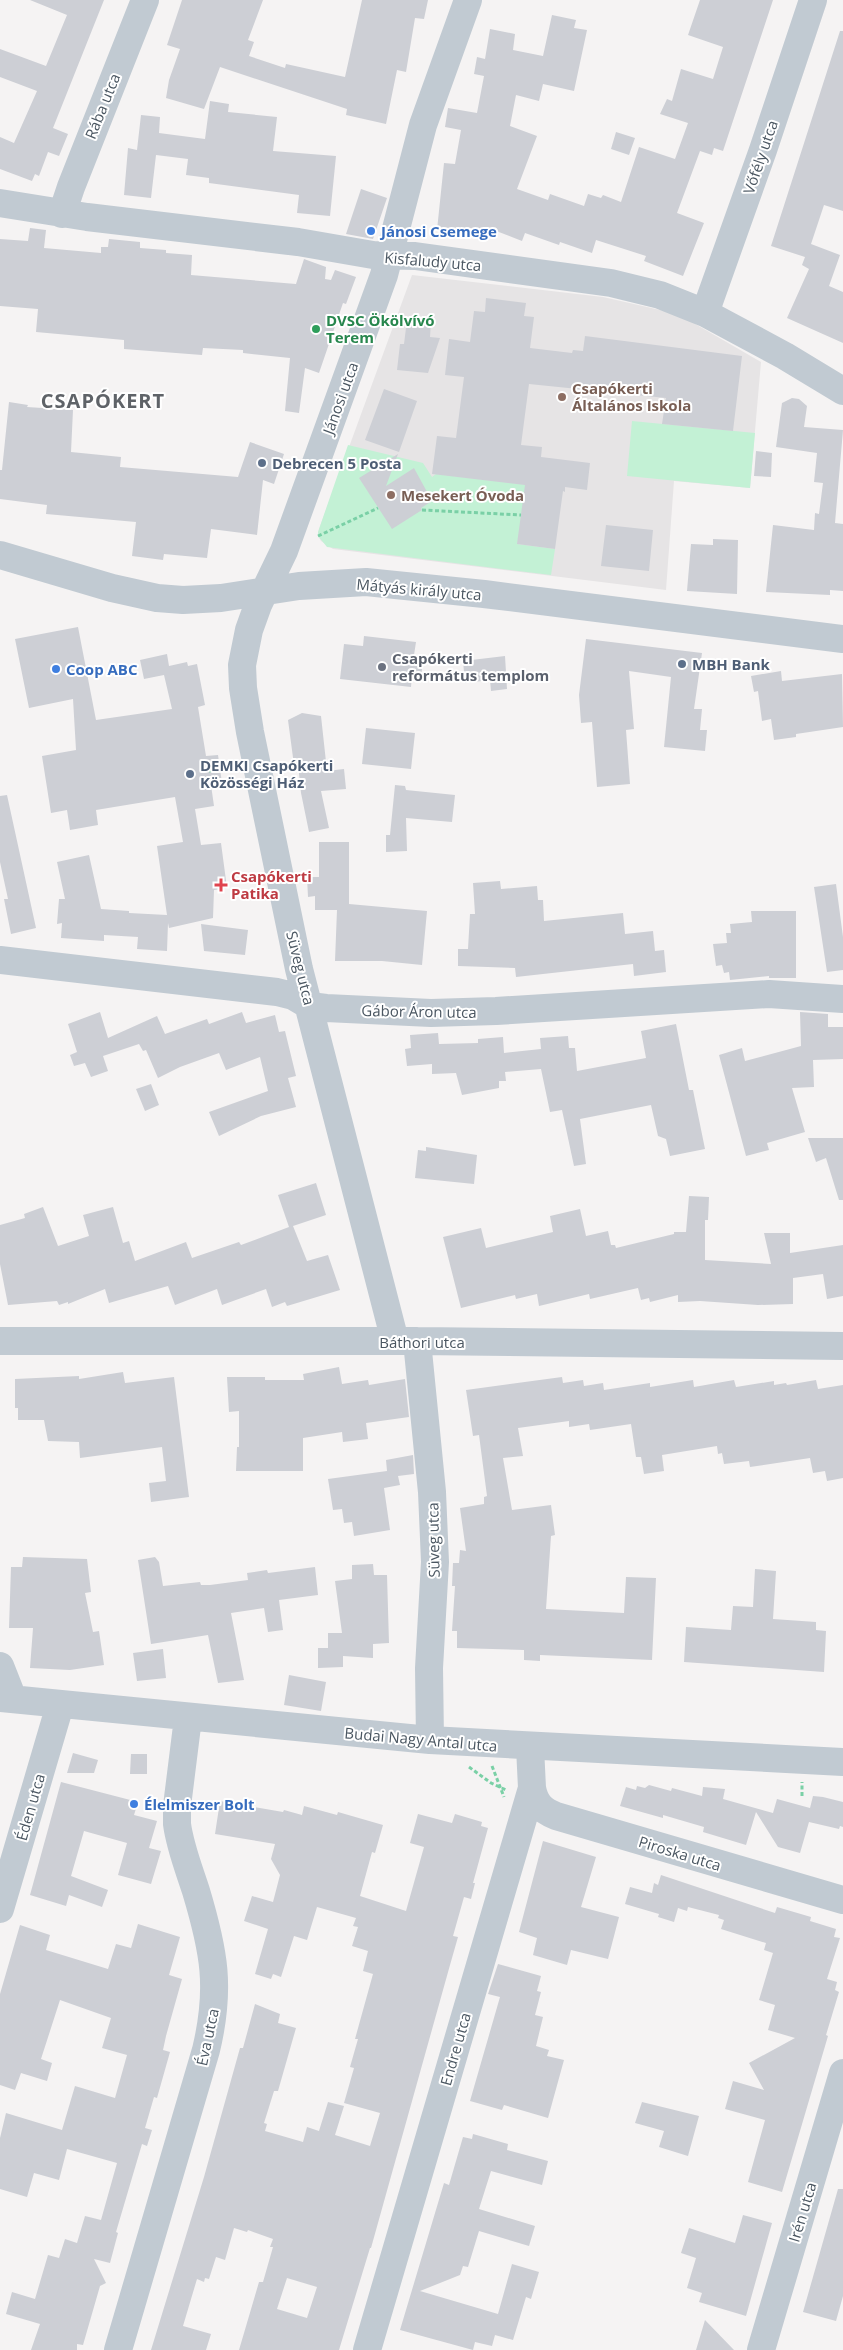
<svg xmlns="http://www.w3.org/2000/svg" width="843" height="2350" viewBox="0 0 843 2350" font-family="'Open Sans',sans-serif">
	<rect width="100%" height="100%" fill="#f5f3f3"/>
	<path fill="#e6e4e5" d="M412,275L603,297L678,314L761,362L750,488L674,481L666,590L333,549L321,541L318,536L319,529Z"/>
	<path fill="#c3f1d5" d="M632,421L755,433L750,488L627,476Z
		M348,445L423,463L432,477L436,474L537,486L517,544L555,549L551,575L327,547L318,536V532Z"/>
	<path fill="#cdcfd5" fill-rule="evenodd" d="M30,0H104L53,128L68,134L59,156L48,152L39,176L35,174L32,181L0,169V137L14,143L37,91L0,77V49L46,66L67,15Z
		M182,0H263L248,40L254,42L249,56L285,68L286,64L345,77L362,0H428L424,19L415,18L406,72L397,70L386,124L346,115L347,109L220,67L204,109L166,98L169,80L180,49L167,45Z
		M700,0H773L723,151L714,148L712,155L700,151L677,213L704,223L683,276L644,261L646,256L596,240L592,253L560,242L559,245L525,233L522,241L491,229L489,234L470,228V234L437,230L444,163L455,164L461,130L445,127L448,108L477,113L484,76L474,74L477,57L485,59L490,29L515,34L513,50L543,56L552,15L576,20L574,28L587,30L574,91L543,84L539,101L516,95L510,126L537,136L517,189L548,200L550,194L584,206L588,194L601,198L603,195L621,202L639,147L675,159L688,123L660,114L667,99L672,101L681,69L713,79L723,47L688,35Z
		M840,31H843V211L824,205L811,244L840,255L829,286L843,292V343L787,318L809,269L802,265L805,257L771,246Z
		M210,101L229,104L228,112L277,117L273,151L336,156L330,216L297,213L299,195L209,183V178L186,175L188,159L156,155L151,198L124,195L128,148L137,150L141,115L160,117L159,133L205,139Z
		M616,132L635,138L629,155L611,149Z
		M361,189L387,198L373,239L346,234Z
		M30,228L46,230L44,248L101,253V247H108L109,239L140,242V248L166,250V253L192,255L191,275L296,284L304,259L326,267L325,279L331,280L335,270L356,277L346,304L343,303L319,373L305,368L299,413L285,411L290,358L243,353V350L203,348L202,355L124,349V340L36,332L38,309L0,306V239L28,241Z
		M486,298L526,303L524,316L534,317L530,348L572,353L573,350L583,351L585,336L742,356L733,431L662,424L666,398L529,384L521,445L542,447L541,457L590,463L587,490L565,487V492L563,491L555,549L517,544L525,485L432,474L437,436L456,438L464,377L445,375L449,339L470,342L474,311L485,312Z
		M407,320L431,322L430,337L440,338L428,373L397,370L400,344H404Z
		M384,389L417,401L399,452L365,440Z
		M792,398L799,399L807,406L804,427L843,430L835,523L843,524V591L830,590V595L766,592L773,525L814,530L815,513L819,514L823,483L814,482L817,453L776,447L782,403Z
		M9,402L28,405L27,407L73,410L71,452L121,457L120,467L238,477L250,442L284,454L274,484L263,480L257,535L211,529L207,558L164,554L163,560L132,556L136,522L46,514L47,505L0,499V470H2Z
		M756,451L772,453L771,477L754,476Z
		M398,454L386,486L414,468L432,501L421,508L422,510L392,529L359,478Z
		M606,525L653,530L649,571L601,566Z
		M713,539L738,540L737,594L687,591L691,544L713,545Z
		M78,627L96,720L172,709L164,675L144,679L140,660L167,654L169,666L187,662L188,666L197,664L205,705L198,707L206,756L218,755L222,783L211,785L214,806L195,809L201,845L221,843L227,888L214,890L213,918L169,928L168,923L167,951L137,949L138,937L104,935V941L61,938L62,923L57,924L59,899H65L57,862L89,855L101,909L129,911V913L167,915L157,846L183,842L175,797L96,810L98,825L70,830L67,810L51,813L42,756L76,750L73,699L29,708L15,639Z
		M364,636L416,642L414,655L424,656L421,676L412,675L411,687L340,679L344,644L363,646Z
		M586,639L702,653L694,709H702L700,730H707L705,751L664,747L671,677L629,671L634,729L626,730L630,784L597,787L592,722L581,723L579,695Z
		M505,656L507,689L491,691L490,680L465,683L463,661Z
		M781,671L782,681L842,674L843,727L796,734V737L774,740L771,719L762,721L758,691L754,692L751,676Z
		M302,713L321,716L327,771L344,769L346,789L321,791L329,828L309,832L301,793L298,764L294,765L288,720Z
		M366,728L415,733L411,769L362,764Z
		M395,785L405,786L406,790L455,795L452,822L406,818L407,851L386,852V835H390Z
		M7,795L36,928L11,934L4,899H8L0,862V796Z
		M319,842H349V904L427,911L422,965L382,961H335L337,910H315V896L308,897L307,877H319Z
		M500,881L501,889L537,886L538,900H543L544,921L623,913L625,934L653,931L655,951L664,950L666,972L634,976L633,964L516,977L515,968L458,966V949H468L470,914H475L473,883Z
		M836,884L843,937V970L827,972L814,887Z
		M751,911H796V978H769V976L730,980L729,972L724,973L722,965L716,966L713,944L727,943L726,933H731L730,924L752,922Z
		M201,924L248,930L245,955L204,951Z
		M100,1012L108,1038L157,1016L165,1034L207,1019L209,1024L242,1012L246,1023L275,1015L279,1032L285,1031L296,1076L288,1078L296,1107L261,1116L219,1136L209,1112L268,1091L260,1057L226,1070L219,1053L180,1067L158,1078L146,1050L143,1051L139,1044L103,1056L108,1071L91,1077L85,1063L74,1066L70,1055L77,1052L68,1024Z
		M800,1012L828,1014V1027H843V1059L813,1060L814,1087L792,1088L805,1132L767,1143L769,1150L746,1156L719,1055L742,1048L745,1061L801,1046Z
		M676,1024L689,1090H693L705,1149L670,1156L666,1139L658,1136L651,1105L580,1119L586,1164L574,1166L562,1110L550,1112L541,1069L505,1072L506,1081H499V1088L462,1095L456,1073L432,1074V1064L407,1066L405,1049L411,1048L410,1035L438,1033L439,1044L478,1043V1039L503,1037L504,1053L541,1049L540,1038L568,1036L569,1048H575L577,1071L646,1058L641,1031Z
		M151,1084L159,1105L145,1111L136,1089Z
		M808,1138H843V1200H839L826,1158L816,1162Z
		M426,1147L477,1155L474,1184L415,1178L418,1150L426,1151Z
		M316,1183L326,1215L293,1226L307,1261L328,1255L340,1290L287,1306L285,1302L272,1307L266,1289L222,1305L217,1289L175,1305L168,1286L109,1303L105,1289L68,1304V1302L59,1305L57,1301L8,1305L0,1264V1225L25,1218L24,1214L43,1207L58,1246L89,1236L83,1215L113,1207L123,1243L129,1241L135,1261L186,1242L192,1258L239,1242L241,1245L289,1227L278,1195Z
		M689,1196L709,1197L708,1220H705V1260L771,1264L764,1233H790V1253L843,1245V1296L827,1299L823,1274L793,1278V1304L758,1305L700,1301L678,1302V1295L650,1302L649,1298L641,1300L638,1288L590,1299L589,1294L539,1306L537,1294L516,1299L515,1295L461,1308L443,1237L481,1228L486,1248L553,1232L550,1216L580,1209L586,1236L608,1231L611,1245H615L616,1248L674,1234V1232H686Z
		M339,1367L342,1384L368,1380L369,1385L405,1379L409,1417L366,1423L368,1439L343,1442L342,1432L303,1438V1471H236L237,1447H239V1411L229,1412L227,1377H265V1380H304L303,1374Z
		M123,1372L125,1383L174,1377L189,1497L151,1502L149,1483L166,1481L162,1447L80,1458L79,1442L48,1441L44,1420H18V1408H15V1379L79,1376V1379Z
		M562,1377L563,1383L583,1380L584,1386L603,1383L604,1390L650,1383V1387L693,1380L694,1387L734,1380L736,1387L774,1381V1385L786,1383L787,1385L816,1380L818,1389L843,1385V1478L827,1481L825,1471L813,1473L810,1458L750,1467L749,1461L724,1464L722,1453L718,1454L717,1446L662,1455L664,1471L644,1474L641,1457H636L631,1424L590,1430L589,1424L569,1427V1421L518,1428L523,1456L503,1458L512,1510L551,1505L555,1535L551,1536L546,1609L624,1613L626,1577L656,1578L652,1660L540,1655V1661L524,1660V1650L457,1648V1631H452L455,1586H452L453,1563H459L460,1550L466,1551L460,1508L484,1504V1497L487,1496L479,1435L473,1436L466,1390Z
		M413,1455L414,1474L398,1476L400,1485L384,1488L390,1530L354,1536L352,1522L344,1523L342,1509L333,1510L328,1479L387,1471L386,1460Z
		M23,1557L87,1559L91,1592L85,1593L93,1632L99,1631L104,1665L70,1670L30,1668L33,1628H9L11,1567H22Z
		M155,1557L159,1562L163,1586L200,1582L201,1585H210L248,1580L247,1573L267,1570L268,1573L315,1567L318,1595L279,1600L283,1630L268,1632L264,1608L231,1613L244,1680L218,1683L208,1635L151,1644L138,1560Z
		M373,1564L374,1575H387L389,1643L373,1644V1658L343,1656V1667L318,1668V1648H328V1633H342L335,1581L352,1579V1565Z
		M755,1569L776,1571L773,1619L816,1622V1630L826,1631L824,1672L684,1662L686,1627L731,1630L733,1606L753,1607Z
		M163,1649L166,1678L137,1681L133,1653Z
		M289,1675L326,1682L321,1711L284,1705Z
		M73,1753L98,1760L94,1773H67Z
		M131,1754H147V1774H130Z
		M61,1782L138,1802L134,1815L157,1821L149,1848L161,1851L151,1884L118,1875L127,1843L84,1831L71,1876L108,1890L102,1907L69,1895L66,1906L30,1895Z
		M649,1785L671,1791L672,1788L702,1796L703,1787L725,1789L723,1799L773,1813L777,1799L810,1808L813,1796L823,1797L843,1802V1827L840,1826L839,1829L809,1822L800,1853L778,1847L756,1812L746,1845L703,1832L704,1827L663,1815V1818L620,1806L626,1787L636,1790L637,1786L645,1788Z
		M220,1801L283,1812L284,1810L302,1815L304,1806L337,1815L338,1812L383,1825L375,1853L372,1852L360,1896L406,1911L424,1847L410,1843L418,1814L452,1823L455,1814L482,1822L481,1826L488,1828L473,1883H475L471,1899L464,1897L453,1936L458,1937L450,1965L371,2248H370L339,2350H239L259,2282H263L273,2247H270L273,2239L248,2230L247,2232L234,2228L225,2260L216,2257L209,2279L205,2278L204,2282L197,2279L183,2326L211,2334L206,2350H151L204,2177L240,2048H243L255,2004L280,2014L278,2023L296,2028L278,2091H274L264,2123L267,2124L265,2131L303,2142L307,2127L319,2131L328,2102L344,2106L335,2135L370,2146L380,2113L344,2103L354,2068L350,2067L358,2039H355L373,1974L363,1971L368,1951L352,1946L358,1927L353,1926L356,1918L317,1907L307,1940L294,1936L281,1977L273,1974L271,1979L255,1974L268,1929L244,1921L252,1896L273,1902L280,1875L271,1859L275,1844L215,1834ZM287,2278L317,2287L307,2318L277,2309Z
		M543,1841L596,1857L581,1907L619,1917L608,1959L571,1950L567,1965L533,1955L537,1938L519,1932Z
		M661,1875L775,1913L777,1907L811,1917L810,1921L836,1929L834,1937L840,1938L827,1979L837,1982L835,1990L839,1992L826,2035L828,2036L782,2192L748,2182L765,2120L725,2109L733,2081L764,2090L749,2063L795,2038L768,2030L775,2005L759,2000L773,1953L764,1950L766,1943L721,1929L724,1920L718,1918L719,1915L688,1907L687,1911L678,1908L674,1922L658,1917L659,1914L625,1904L630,1887L652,1893L654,1883L658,1885Z
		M138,1924L180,1937L169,1975L182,1979L166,2036L163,2050L170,2052L157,2098L154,2097L145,2128L152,2130L147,2146L142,2144L116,2232L118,2233L110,2263L94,2259L106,2283L100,2286L83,2345L77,2344V2350H31L40,2324L6,2314L12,2292L35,2299L48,2255L59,2258L65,2239L77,2243L85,2216L101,2220L117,2163L67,2149L59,2180L34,2173L27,2197L0,2189V2138L6,2113L62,2130L75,2086L115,2098L127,2055L102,2048L111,2018L60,2000L41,2059L52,2063L47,2081L21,2073L15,2090L0,2085V1994L20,1925L50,1935L46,1950L108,1969L116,1944L131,1948Z
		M498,1964L541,1976L537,1991L541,1992L535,2015L543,2017L536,2046L549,2050L547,2056L564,2060L548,2118L504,2105L502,2110L470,2101L500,1997L488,1994Z
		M642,2102L699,2116L688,2156L659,2147L664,2131L635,2123Z
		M473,2134L508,2144L507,2150L548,2161L542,2185L491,2171L479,2209L535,2226L529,2246L479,2231L468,2267L463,2266L460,2275L420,2291L498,2314L512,2264L539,2272L531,2299L526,2297L513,2340L495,2335L492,2346L475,2342L473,2350L400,2330L444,2183L449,2185L463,2137L472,2139Z
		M838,2189H843V2296L836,2321L803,2312Z
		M743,2215L772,2223L746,2316L699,2302L702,2293L687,2288L696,2258L681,2253L689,2228L735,2243Z
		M705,2320L734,2350H696Z"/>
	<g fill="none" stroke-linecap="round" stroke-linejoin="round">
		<path stroke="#7ad0a6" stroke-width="3" stroke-dasharray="4 2.5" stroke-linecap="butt" d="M422,510L521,515
			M318,536L378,508
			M209,771L227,768
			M492,1766L504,1797
			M469,1767L491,1783L506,1790
			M802,1796V1782"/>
		<path stroke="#c1cad2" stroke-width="28" d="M0,203L87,217L298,242L373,255L415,256L611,283L660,295L705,313L785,356L843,391
			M62,214L71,187L145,0
			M705,313L763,150L813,0
			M0,555L112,588L157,598L183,600L221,598L299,586L366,582L484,594L843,639
			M0,960L277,992L293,996L310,1006L326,1008L431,1013L496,1011L769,994L843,999
			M0,1341H417L843,1346
			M395,1341L299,969L250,732L243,688L242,665L249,630L258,605L284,551L384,275L423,125L468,0
			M417,1341L432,1492L435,1562L429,1668L430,1740
			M0,1666L13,1699
			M0,1698L430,1740L843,1762
			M532,1788C535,1803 541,1810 556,1816L843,1900
			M0,1909L60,1705
			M118,2350L206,2050C221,1988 214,1951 196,1891C189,1869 180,1847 177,1824V1806L188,1718
			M367,2350L532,1788L530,1747
			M761,2350L843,2073"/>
	</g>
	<g fill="#3f7fe0" stroke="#fff" stroke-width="2">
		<circle cx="371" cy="231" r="5"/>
		<circle cx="56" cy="669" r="5"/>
		<circle cx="134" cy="1804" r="5"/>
	</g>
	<circle fill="#2e9e5b" stroke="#fff" stroke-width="2" cx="316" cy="329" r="5"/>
	<g fill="#8d6e63" stroke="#fff" stroke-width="2">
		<circle cx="562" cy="397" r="5"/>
		<circle cx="391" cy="495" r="5"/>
	</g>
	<g fill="#5c6f8a" stroke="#fff" stroke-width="2">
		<circle cx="262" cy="463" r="5"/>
		<circle cx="682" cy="664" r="5"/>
		<circle cx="190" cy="774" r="5"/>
	</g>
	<circle fill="#6b7280" stroke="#fff" stroke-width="2" cx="382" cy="667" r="5"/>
	<path fill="#e0444e" stroke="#fff" stroke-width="2" d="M218.5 877.5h5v5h5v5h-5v5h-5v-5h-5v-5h5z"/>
	<g text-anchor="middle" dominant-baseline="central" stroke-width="4" stroke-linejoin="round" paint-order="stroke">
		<g font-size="15" fill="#4a5661" stroke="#fff">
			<text transform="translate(102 106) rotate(-68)">Rába utca</text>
			<text transform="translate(760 157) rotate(-71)">Vőfély utca</text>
			<text transform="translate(433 261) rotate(5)">Kisfaludy utca</text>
			<text transform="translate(340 398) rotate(-70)">Jánosi utca</text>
			<text transform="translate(419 589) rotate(5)">Mátyás király utca</text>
			<text transform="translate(301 968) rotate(76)">Süveg utca</text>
			<text transform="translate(419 1011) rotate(1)">Gábor Áron utca</text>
			<text x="422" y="1342">Báthori utca</text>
			<text transform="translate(433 1540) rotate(-91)">Süveg utca</text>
			<text transform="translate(421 1739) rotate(5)">Budai Nagy Antal utca</text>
			<text transform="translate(30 1807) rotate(-74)">Éden utca</text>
			<text transform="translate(680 1853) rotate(17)">Piroska utca</text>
			<text transform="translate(207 2037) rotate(-78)">Éva utca</text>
			<text transform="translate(455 2049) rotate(-74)">Endre utca</text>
			<text transform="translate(802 2212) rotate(-73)">Irén utca</text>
		</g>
		<g font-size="15" font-weight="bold" fill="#366cbe" stroke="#fff" text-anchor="start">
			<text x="381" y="231">Jánosi Csemege</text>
			<text x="66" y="669">Coop ABC</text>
			<text x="144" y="1804">Élelmiszer Bolt</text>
		</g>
		<g font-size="15" font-weight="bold" fill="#27864d" stroke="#fff" text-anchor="start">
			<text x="326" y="320">DVSC Ökölvívó<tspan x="326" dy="17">Terem</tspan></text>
		</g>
		<g font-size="15" font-weight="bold" fill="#785e54" stroke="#fff" text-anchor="start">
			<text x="572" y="388">Csapókerti<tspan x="572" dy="17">Általános Iskola</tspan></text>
			<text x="401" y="495">Mesekert Óvoda</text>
		</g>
		<g font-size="15" font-weight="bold" fill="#4e5e75" stroke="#fff" text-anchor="start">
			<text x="272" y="463">Debrecen 5 Posta</text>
			<text x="692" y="664">MBH Bank</text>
			<text x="200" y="765">DEMKI Csapókerti<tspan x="200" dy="17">Közösségi Ház</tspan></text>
		</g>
		<g font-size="15" font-weight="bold" fill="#5b616d" stroke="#fff" text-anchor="start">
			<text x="392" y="658">Csapókerti<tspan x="392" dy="17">református templom</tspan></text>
		</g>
		<g font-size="15" font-weight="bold" fill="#be3a42" stroke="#fff" text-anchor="start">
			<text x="231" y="876">Csapókerti<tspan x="231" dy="17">Patika</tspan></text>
		</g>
		<g font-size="20" font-weight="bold" letter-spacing="1" fill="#5f6368" stroke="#fff">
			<text x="103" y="400">CSAPÓKERT</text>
		</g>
	</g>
</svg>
